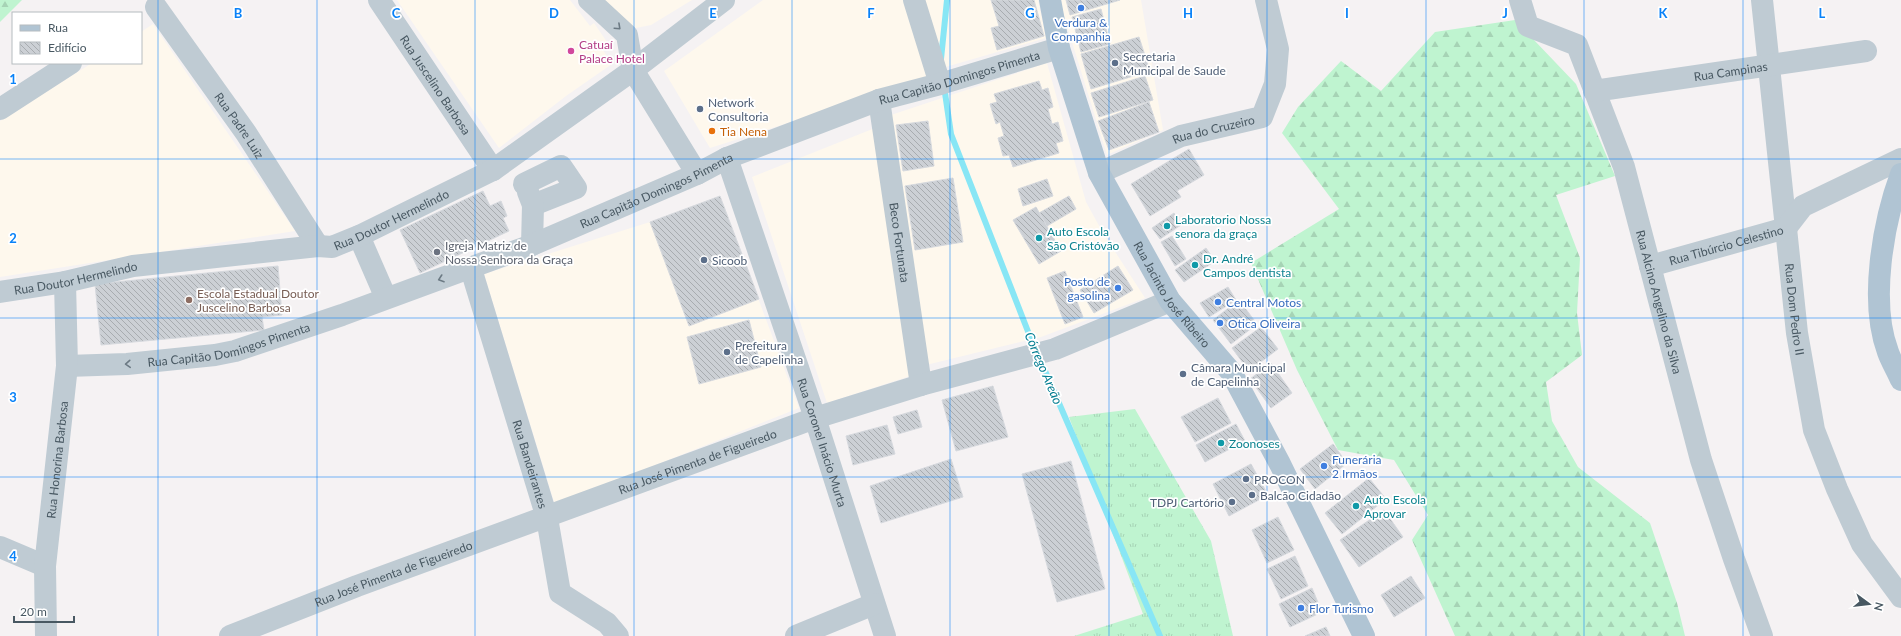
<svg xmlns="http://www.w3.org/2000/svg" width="1901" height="636" viewBox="0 0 1901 636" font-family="Lato,sans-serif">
	<defs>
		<pattern id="grass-tufts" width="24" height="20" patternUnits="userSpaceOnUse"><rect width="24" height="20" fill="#bff4d0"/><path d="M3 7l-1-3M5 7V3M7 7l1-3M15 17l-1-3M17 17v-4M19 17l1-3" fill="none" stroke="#a6d3b5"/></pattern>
		<pattern id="forest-firs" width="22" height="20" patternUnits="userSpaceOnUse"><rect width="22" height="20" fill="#bff4d0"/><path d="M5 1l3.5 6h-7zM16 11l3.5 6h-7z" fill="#a6d3b5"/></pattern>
		<pattern id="building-back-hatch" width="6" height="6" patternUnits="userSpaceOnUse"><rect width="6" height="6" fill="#ccd0d5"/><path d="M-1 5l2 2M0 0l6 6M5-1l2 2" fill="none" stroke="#a8acb0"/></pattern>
	</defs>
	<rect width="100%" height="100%" fill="#f5f2f3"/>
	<path fill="#fef8ed" d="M397,0H570L590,26L594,23L607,42L601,47L612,64L566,96L499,148Z
		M602,0H692L651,25L631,29Z
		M763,0H907L928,78L710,148L664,71Z
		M921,0H1038L1046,38L942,68Z
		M1061,0H1141L1163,130L1107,155L1063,13Z
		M153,24L295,231L0,277V121L92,63H141V32Z
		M1047,63L1086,202L1103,233L1145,298L1041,337L926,365L891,115Z
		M875,128L910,376L827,403L752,177Z
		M720,196L799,408L555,505L484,274L650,222Z"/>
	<path fill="url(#grass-tufts)" d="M1135,409L1211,541L1233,636H1074L1143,614L1069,417Z"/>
	<path fill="url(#forest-firs)" d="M0,0H22L0,22Z
		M1515,20L1576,84L1615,176L1556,195L1580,258L1577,313L1582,355L1546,382L1552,421L1578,467L1650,523L1677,603L1685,636H1455L1412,540L1428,515L1394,460L1338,450L1297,370L1251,263L1339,209L1282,133L1298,107L1341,61L1381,91L1435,32Z"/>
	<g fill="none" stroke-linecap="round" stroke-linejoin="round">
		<path stroke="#88e6f5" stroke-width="6" d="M941,59L947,0
			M944,86L951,134L1029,334L1160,636"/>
	</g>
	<path fill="url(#building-back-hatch)" stroke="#d6d9de" d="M991,0H1034L1044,36L997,50L991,28L999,26Z
		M1066,0H1120L1070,15Z
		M1101,9L1110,44L1081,52L1072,17Z
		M1139,37L1150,71L1091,89L1081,54Z
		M1145,76L1153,100L1099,117L1091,93Z
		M1039,81L1042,90L1048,88L1053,107L1048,109L1052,124L1058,122L1063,141L1056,143L1059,153L1013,167L1009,155L1003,156L998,138L1004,136L1000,122L996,124L990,104L997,102L994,94Z
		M1149,102L1159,132L1109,150L1098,121Z
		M928,121L934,166L903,171L896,125Z
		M1189,149L1204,175L1177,191L1181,197L1150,216L1131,184Z
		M953,178L963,242L915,250L905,186Z
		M1047,179L1053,196L1023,206L1018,189Z
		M483,191L490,206L501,201L507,216L503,218L509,231L420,273L400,230Z
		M720,196L759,299L689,326L650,222Z
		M1069,196L1076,209L1047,226L1039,213Z
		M1036,207L1061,251L1039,264L1013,220Z
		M1174,213L1181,225L1160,239L1152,228Z
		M1172,236L1186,259L1175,266L1161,242Z
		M1206,248L1215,261L1184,282L1175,270Z
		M278,266L282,315L262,317L264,330L101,345L95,284Z
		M1118,266L1133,290L1094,313L1080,290Z
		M1065,271L1083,317L1065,324L1047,278Z
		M1228,287L1236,300L1209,317L1200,303Z
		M1239,300L1257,324L1231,344L1213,320Z
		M749,320L761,367L699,384L687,337Z
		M1261,327L1278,349L1249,371L1232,348Z
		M1271,363L1292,393L1271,408L1250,379Z
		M993,386L1008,437L956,451L942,400Z
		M1218,398L1231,423L1195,442L1181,417Z
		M917,410L922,427L898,434L893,417Z
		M1236,424L1245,441L1205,462L1196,445Z
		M887,425L895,454L853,465L846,436Z
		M1333,444L1347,463L1315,489L1300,469Z
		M951,459L963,497L881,523L870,486Z
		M1071,461L1105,589L1057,602L1022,474Z
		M1251,464L1268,495L1229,516L1213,484Z
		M1369,478L1386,499L1342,534L1325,513Z
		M1384,510L1403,537L1359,567L1340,540Z
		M1278,517L1294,550L1267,563L1252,530Z
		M1295,556L1308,586L1281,599L1267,569Z
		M1411,576L1425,598L1394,617L1381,595Z
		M1312,588L1322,612L1290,627L1279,604Z
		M1326,627L1330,636H1305Z"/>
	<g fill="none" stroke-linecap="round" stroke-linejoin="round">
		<g stroke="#bfcbd3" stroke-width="22">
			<path id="s1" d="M379,0L493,170"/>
			<path d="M589,0L627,35L633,70L697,174"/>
			<path d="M914,0L940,84"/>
			<path id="s2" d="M1520,0L1528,26L1577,45L1624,167L1701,460L1734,559L1762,636"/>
			<path id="s3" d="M1762,0L1797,333L1814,430L1837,489L1862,544L1901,597"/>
			<path id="s4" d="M156,7L246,133L318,246"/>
			<path id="s5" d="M1594,91L1866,51"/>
			<path id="s6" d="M879,100L921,385"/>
			<path d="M0,109L71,63"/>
			<path id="s7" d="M727,158L815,418L885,636"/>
			<path id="s8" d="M1099,173L1181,136L1262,117L1275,84L1278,49L1266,0"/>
			<path d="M524,184L561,166L576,188L533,205"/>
			<path d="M528,192L533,205L532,245"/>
			<path d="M359,236L386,298"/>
			<path id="s9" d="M1650,266L1786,228L1803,206L1901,159"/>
			<path id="s10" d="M471,269L547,518L560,593L607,623L618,636"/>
			<path id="s11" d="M0,292L65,282L133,266L318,246L332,247L359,236L493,170L633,70L724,0"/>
			<path id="s12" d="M67,366L127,364L215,355L235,351L342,315L532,245L697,174L727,158L879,100L940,84L1059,48"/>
			<path d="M0,547L45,566"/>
			<path id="s13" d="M46,636L45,566L67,366L65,282"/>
			<path id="s14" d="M230,636L357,586L815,418L921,385L1055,349L1170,301"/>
			<path d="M796,636L874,604"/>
		</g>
		<g stroke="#b0c4d3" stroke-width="22">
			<path id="s15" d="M1050,0L1059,48L1099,173L1170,301L1231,372L1280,464L1364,636"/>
			<path d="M1901,174C1883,223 1869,302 1888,352C1891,361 1897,370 1901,380"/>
		</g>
	</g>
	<defs><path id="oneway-chevron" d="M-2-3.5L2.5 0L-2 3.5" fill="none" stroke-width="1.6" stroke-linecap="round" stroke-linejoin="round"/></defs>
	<g stroke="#6c7a84">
		<use href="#oneway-chevron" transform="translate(618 27) rotate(43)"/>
		<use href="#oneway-chevron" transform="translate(441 279) rotate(161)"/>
		<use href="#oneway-chevron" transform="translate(128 364) rotate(176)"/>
	</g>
	<path fill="none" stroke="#0982f8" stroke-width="1" stroke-opacity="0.55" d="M158,0V636M317,0V636M475,0V636M634,0V636M792,0V636M950,0V636M1109,0V636M1267,0V636M1426,0V636M1584,0V636M1743,0V636M0,159H1901M0,318H1901M0,477H1901"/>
	<g fill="#3f7fe0" stroke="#fff" stroke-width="1.5">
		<circle cx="1081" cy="8" r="4"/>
		<circle cx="1118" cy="288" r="4"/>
		<circle cx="1218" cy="302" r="4"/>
		<circle cx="1220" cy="323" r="4"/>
		<circle cx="1324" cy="466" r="4"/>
		<circle cx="1301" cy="608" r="4"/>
	</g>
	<circle fill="#d1479c" stroke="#fff" stroke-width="1.5" cx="571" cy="51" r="4"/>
	<g fill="#5c6f8a" stroke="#fff" stroke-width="1.5">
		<circle cx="1115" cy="63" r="4"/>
		<circle cx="700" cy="109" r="4"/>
		<circle cx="704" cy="260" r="4"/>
		<circle cx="727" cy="352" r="4"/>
		<circle cx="1183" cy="374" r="4"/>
		<circle cx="1246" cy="479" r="4"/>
		<circle cx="1252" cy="495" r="4"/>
		<circle cx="1232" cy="502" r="4"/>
	</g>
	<circle fill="#e8710a" stroke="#fff" stroke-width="1.5" cx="712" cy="131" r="4"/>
	<g fill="#0f9aa8" stroke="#fff" stroke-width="1.5">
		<circle cx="1167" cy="226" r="4"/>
		<circle cx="1039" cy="238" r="4"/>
		<circle cx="1195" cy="265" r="4"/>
		<circle cx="1221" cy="443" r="4"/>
		<circle cx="1356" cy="506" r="4"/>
	</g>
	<circle fill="#6b7280" stroke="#fff" stroke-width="1.5" cx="437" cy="252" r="4"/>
	<circle fill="#8d6e63" stroke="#fff" stroke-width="1.5" cx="189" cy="300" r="4"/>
	<g text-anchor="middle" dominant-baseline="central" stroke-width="3.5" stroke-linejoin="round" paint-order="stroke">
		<g font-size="12" fill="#366cbe" stroke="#fff" text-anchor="start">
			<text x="1081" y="22" text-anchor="middle">Verdura &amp;<tspan x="1081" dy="14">Companhia</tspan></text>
			<text x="1110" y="281" text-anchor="end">Posto de<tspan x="1110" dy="14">gasolina</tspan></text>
			<text x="1226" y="302">Central Motos</text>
			<text x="1228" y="323">Otica Oliveira</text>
			<text x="1332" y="459">Funerária<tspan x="1332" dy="14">2 Irmãos</tspan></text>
			<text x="1309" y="608">Flor Turismo</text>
		</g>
		<g font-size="12" fill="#b23c85" stroke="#fff" text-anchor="start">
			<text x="579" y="44">Catuaí<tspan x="579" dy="14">Palace Hotel</tspan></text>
		</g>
		<g font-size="12" fill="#4e5e75" stroke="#fff" text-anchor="start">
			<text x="1123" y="56">Secretaria<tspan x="1123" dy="14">Municipal de Saude</tspan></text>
			<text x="708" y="102">Network<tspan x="708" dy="14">Consultoria</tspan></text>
			<text x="712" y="260">Sicoob</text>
			<text x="735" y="345">Prefeitura<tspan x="735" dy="14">de Capelinha</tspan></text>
			<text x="1191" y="367">Câmara Municipal<tspan x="1191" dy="14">de Capelinha</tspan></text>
			<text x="1254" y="479">PROCON</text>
			<text x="1260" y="495">Balcão Cidadão</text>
			<text x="1224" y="502" text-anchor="end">TDPJ Cartório</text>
		</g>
		<g font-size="12" fill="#485862" stroke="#fff">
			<text stroke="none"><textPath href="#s5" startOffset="138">Rua Campinas</textPath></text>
			<text stroke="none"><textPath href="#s12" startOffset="944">Rua Capitão Domingos Pimenta</textPath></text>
			<text stroke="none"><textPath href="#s1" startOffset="102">Rua Juscelino Barbosa</textPath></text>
			<text stroke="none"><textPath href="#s4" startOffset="145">Rua Padre Luiz</textPath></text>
			<text stroke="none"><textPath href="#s8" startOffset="123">Rua do Cruzeiro</textPath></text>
			<text stroke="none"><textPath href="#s12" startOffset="620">Rua Capitão Domingos Pimenta</textPath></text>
			<text stroke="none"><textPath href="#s11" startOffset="401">Rua Doutor Hermelindo</textPath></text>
			<text stroke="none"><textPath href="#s6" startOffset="144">Beco Fortunata</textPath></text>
			<text stroke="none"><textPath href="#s9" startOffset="79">Rua Tibúrcio Celestino</textPath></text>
			<text stroke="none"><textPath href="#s11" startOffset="77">Rua Doutor Hermelindo</textPath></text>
			<text stroke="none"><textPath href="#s15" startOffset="322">Rua Jacinto José Ribeiro</textPath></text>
			<text stroke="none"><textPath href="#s2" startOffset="350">Rua Alcino Angelino da Silva</textPath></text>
			<text stroke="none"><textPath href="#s3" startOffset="311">Rua Dom Pedro II</textPath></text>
			<text stroke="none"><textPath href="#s12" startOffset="164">Rua Capitão Domingos Pimenta</textPath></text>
			<text stroke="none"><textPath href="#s7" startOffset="300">Rua Coronel Inácio Murta</textPath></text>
			<text stroke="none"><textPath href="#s13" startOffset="177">Rua Honorina Barbosa</textPath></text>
			<text stroke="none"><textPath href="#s14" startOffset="499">Rua José Pimenta de Figueiredo</textPath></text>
			<text stroke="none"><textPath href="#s10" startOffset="204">Rua Bandeirantes</textPath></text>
			<text stroke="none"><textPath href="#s14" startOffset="175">Rua José Pimenta de Figueiredo</textPath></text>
		</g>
		<g font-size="12" fill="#c56008" stroke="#fff" text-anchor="start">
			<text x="720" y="131">Tia Nena</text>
		</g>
		<g font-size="12" fill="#0d838f" stroke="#fff" text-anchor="start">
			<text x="1175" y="219">Laboratorio Nossa<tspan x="1175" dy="14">senora da graça</tspan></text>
			<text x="1047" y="231">Auto Escola<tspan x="1047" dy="14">São Cristóvão</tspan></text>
			<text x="1203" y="258">Dr. André<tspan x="1203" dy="14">Campos dentista</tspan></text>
			<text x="1229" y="443">Zoonoses</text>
			<text x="1364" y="499">Auto Escola<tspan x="1364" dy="14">Aprovar</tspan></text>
		</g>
		<g font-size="12" fill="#5b616d" stroke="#fff" text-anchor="start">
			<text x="445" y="245">Igreja Matriz de<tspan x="445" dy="14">Nossa Senhora da Graça</tspan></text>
		</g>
		<g font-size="12" fill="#785e54" stroke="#fff" text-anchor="start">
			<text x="197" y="293">Escola Estadual Doutor<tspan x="197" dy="14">Juscelino Barbosa</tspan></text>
		</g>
		<g font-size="13" font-style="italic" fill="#047e92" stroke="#fff">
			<text transform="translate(1044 368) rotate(67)">Córrego Areão</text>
		</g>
	</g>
	<g font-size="13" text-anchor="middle" font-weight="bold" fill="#0982f8" stroke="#fff" stroke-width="3.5" stroke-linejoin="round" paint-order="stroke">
		<text x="238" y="18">B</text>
		<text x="396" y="18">C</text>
		<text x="554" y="18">D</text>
		<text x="713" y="18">E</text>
		<text x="871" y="18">F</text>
		<text x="1030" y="18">G</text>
		<text x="1188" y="18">H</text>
		<text x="1347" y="18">I</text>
		<text x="1505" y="18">J</text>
		<text x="1663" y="18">K</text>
		<text x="1822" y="18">L</text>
		<text x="13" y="84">1</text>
		<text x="13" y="243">2</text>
		<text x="13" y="402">3</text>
		<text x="13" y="561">4</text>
	</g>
	<rect x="12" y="12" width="130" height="52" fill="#ffffff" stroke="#b6bcc0"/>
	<rect x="20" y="25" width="20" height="6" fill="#b0c4d3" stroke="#b6bcc0"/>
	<text x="48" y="32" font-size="12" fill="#485862">Rua</text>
	<rect x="20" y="42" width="20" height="12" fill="url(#building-back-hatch)" stroke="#b6bcc0"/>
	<text x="48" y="52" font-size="12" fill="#485862">Edifício</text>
	<g transform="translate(1869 604) rotate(105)" stroke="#ffffff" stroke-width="3" paint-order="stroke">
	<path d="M0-3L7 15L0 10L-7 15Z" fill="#485862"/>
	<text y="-6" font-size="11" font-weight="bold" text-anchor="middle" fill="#485862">N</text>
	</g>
	<path d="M14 616v6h60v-6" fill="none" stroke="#485862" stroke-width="2"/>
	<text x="20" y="616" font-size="12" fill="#485862" stroke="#ffffff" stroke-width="3" paint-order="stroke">20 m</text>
</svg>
